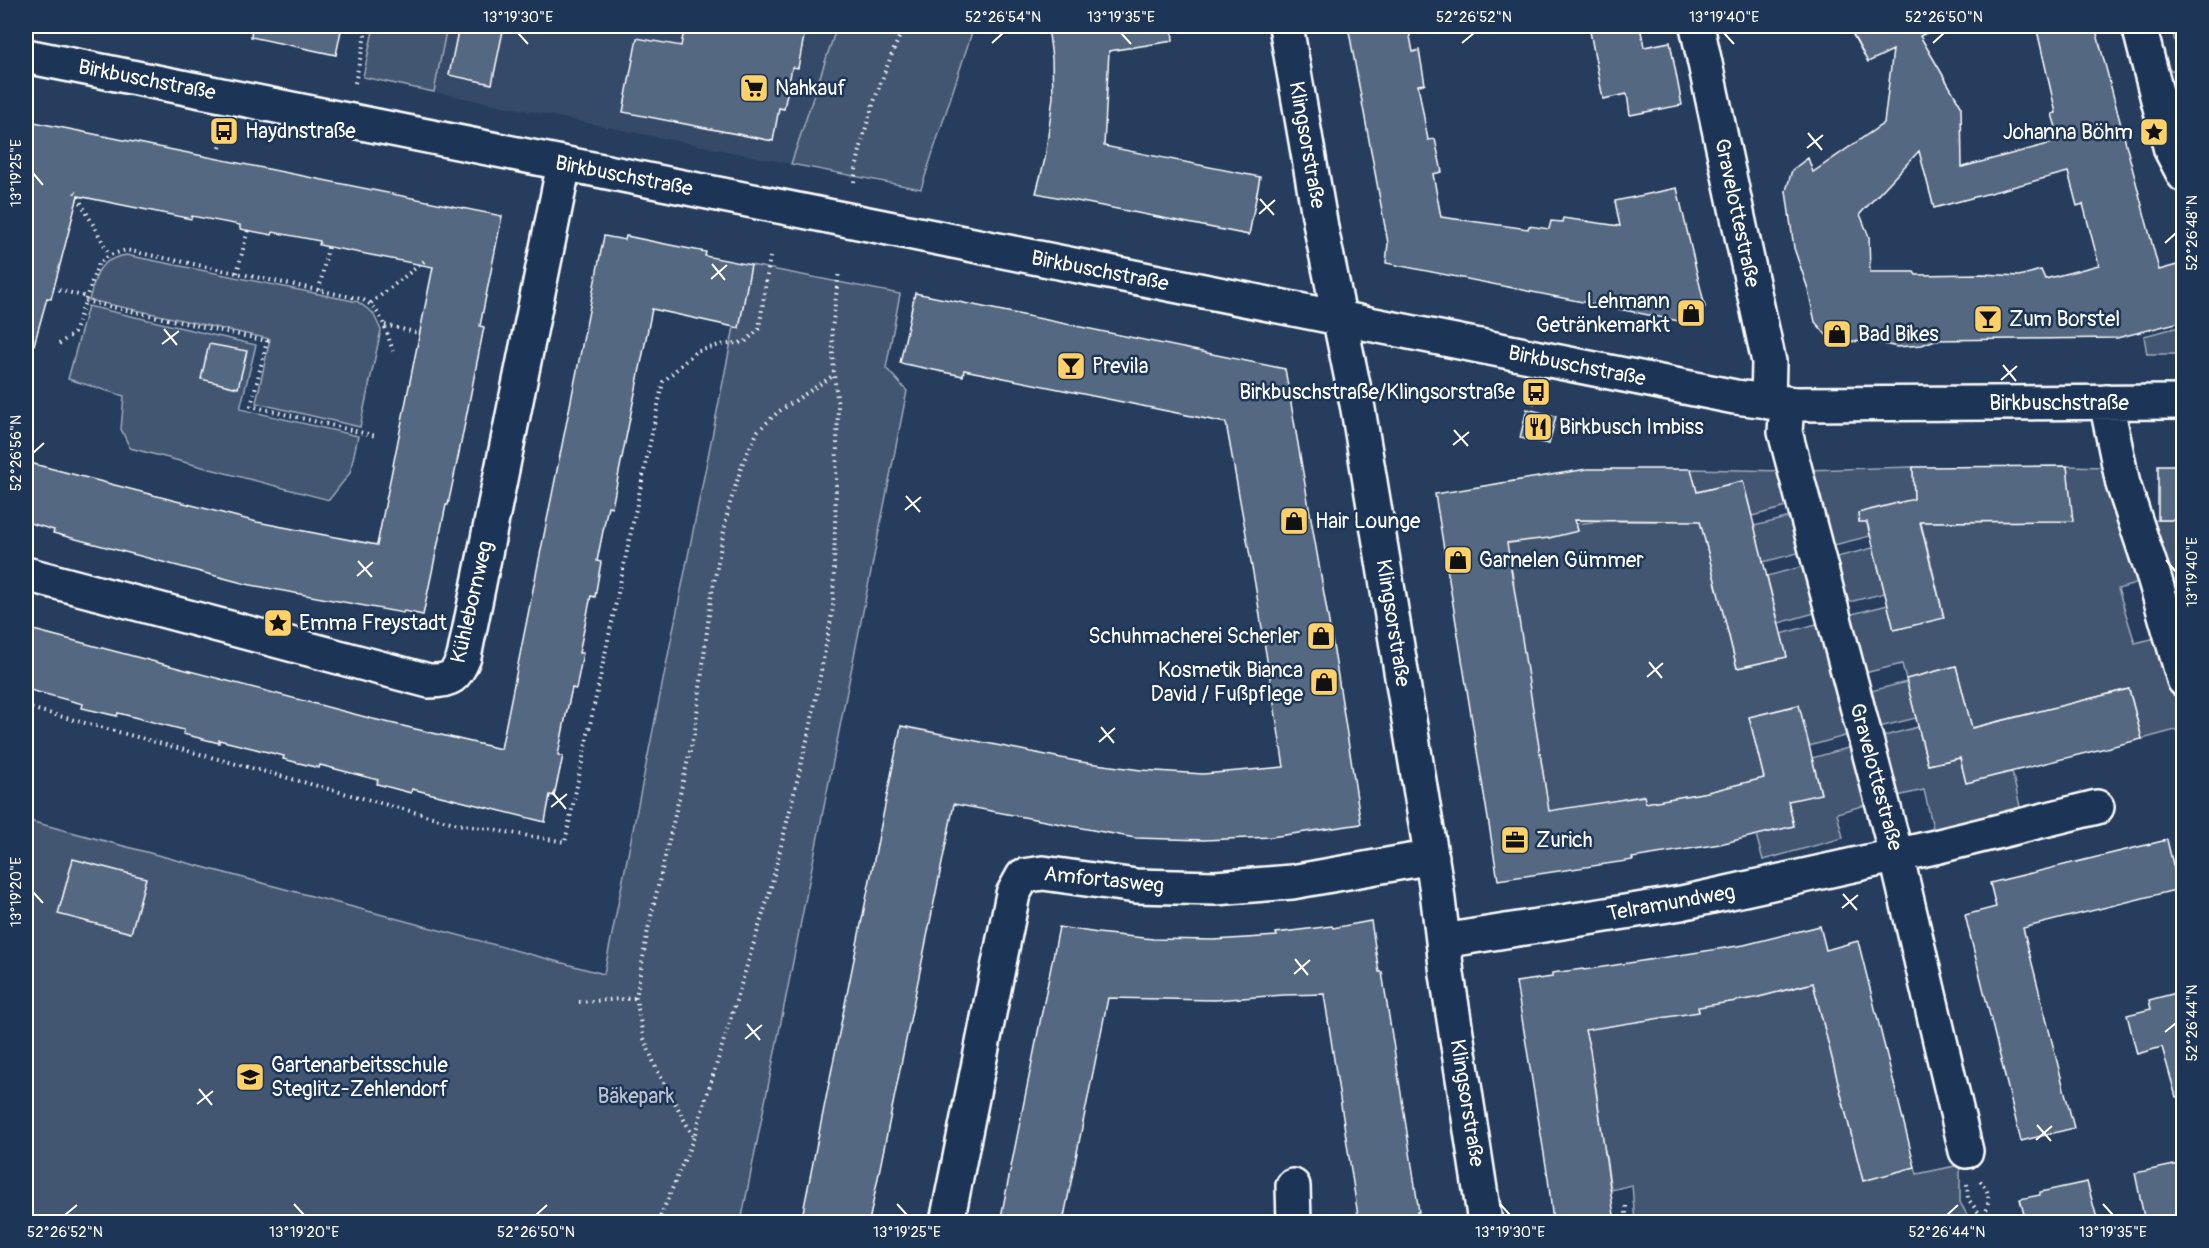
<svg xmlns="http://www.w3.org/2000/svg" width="2209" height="1248" viewBox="0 0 2209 1248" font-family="Pangolin,sans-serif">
	<rect width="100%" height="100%" fill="#263d5e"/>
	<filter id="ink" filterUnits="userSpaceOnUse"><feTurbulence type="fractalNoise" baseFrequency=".0167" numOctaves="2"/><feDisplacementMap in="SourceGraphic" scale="12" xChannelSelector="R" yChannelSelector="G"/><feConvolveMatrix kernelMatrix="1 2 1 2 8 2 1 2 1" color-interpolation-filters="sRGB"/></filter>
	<g filter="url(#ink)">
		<path fill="#344a68" d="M447,26H837L791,164L434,92Z"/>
		<path fill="#425672" stroke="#a0aab8" stroke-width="1.5" d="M374,26H447L434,92L363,77Z
			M837,26H974L921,189L791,164Z
			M2171,26H2183V160L2158,70H2182Z
			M126,255L358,302L373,313L381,330L360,427L256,403L270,339L89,300C97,273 96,261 126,255Z
			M751,265L900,294L886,368L907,391L741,1222H26V820L604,974L734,327Z
			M88,306L256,345L240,409L358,436L350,473L329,500L130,448L121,429L124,396L68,379Z
			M2183,326V354H2147L2144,336Z
			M2067,466L2105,467L2146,581L2118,589L2135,643L2164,636L2183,710V728L2142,739L2129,689L1972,728L1956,666L1906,679L1902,664L1860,674L1844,616L1888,605L1894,629L1944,617L1921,522L2072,521Z
			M1913,467L1914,501H1905L1864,511L1870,536L1826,547L1805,470Z
			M1691,469L1788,471L1798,504L1752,516L1743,481L1697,492Z
			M1799,515L1809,550L1763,562L1754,526Z
			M1699,516L1737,668L1787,657L1781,634L1827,621L1852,734L1809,746L1798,705L1749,717L1764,778L1708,792L1646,803L1643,795L1544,815L1545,786L1540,753L1537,752L1512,584L1514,583L1511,566L1505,567L1497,542L1511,543L1578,530L1576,524C1617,517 1659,526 1699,516Z
			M2158,520H2183V613L2152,521Z
			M1873,548L1885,593L1841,604L1829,559Z
			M1812,564L1825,610L1779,623L1767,576Z
			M1907,682L1916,718L1871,729L1863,693Z
			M1918,727L1928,765L1960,758L1966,782L2012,772L2022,815L1935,836L1924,790L1888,798L1873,739Z
			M1855,746L1869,804L1837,813L1843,838L1763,860L1756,835L1794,826L1788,801L1821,793L1812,758Z
			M1813,983L1863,1180L1915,1167L1917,1174L1960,1165V1202L1971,1222H1635L1632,1185L1611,1190L1605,1150H1602L1598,1126L1601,1125L1596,1088L1580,1028H1597L1699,1012L1698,1007L1755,998Z"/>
		<path fill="#556781" stroke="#fff" stroke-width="1.5" fill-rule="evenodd" d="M252,26H342L336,55L251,37Z
			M459,26H504L492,84L449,75Z
			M685,26H806L798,68L792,67L784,109L779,108L773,141L623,112L637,38L681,46Z
			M1048,26H1172L1173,41L1109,51L1104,146L1260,177L1249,235L1036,193L1045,159L1053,97L1052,58Z
			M1348,26H1408L1413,52L1419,50L1425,84L1418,85L1428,140L1435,139L1442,172L1433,174L1441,217L1528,229L1529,226L1549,229L1551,221L1562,222L1563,218L1620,226L1615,201L1677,188L1705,307L1689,323L1386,263L1388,243Z
			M1589,26H1640L1644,47L1670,42L1682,105L1630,115L1627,94L1603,99Z
			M1848,26H1941L1920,36L1961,106L1962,167L2060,141L2052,114L2056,113L2036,26H2095L2159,270L2184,263V321L2117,338L1935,340L1922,345L1897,347L1871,341L1840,342L1829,338L1815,322L1808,289L1794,248L1786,191L1792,170L1808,158L1813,172L1884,123L1893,50L1868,62ZM1919,151L1934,208L2068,172L2077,206L2083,204L2099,265L2045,279L2041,270L2019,276L1982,274L1916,275L1914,272H1870L1869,237L1860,214Z
			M29,121L502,216L480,326L484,327L460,448L448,505H446L423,615L404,611L403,613L246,584L53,533L54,530L26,522V462L257,522L377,545L433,267L319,245L320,241L273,232L272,235L240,229V225L192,216L191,219L78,196L51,299L47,298L34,345L26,344V135Z
			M604,236L625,240L626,236L670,245L706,252L705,256L751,265L739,328L652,309L612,507L608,506L597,561L601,562L595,597L591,596L579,653H583L576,689L572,688L566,715L558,755L563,756L554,796L550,795L545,822L412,789L411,793L377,784L378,780L320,765L319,768L283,759L284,756L219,740V743L183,734L184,730L118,713L117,716L82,708L83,704L26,689V628L373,719L501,749Z
			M915,293L1285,369L1335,657L1361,824L1271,837L1204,840L1135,838L954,804L869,1222H801L901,726L1081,762L1141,770L1203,774L1284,767L1255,584L1226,423L964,370L963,376L900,363Z
			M209,344L247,351L238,388L201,379Z
			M1527,409L1556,416L1549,444L1520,438Z
			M2158,465H2184V520H2158Z
			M2067,466L2073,521L1920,522L1944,618L1894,630L1867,522H1859L1858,513L1914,499L1913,467Z
			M1587,469H1691L1697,492L1743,481L1787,657L1737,668L1700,521L1575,520L1578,531L1549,538L1507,543L1549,811L1644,796L1646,803L1708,792L1764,778L1749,717L1799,705L1821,794L1788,801L1794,826L1720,844L1632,858L1633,860L1498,880L1435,494Z
			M1956,666L1972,728L2129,689L2142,739L1966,783L1960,758L1928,765L1906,679Z
			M2167,840L2179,889L2023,928L2074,1128L2021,1141L1965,915L1996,907L1990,883Z
			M73,859L146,878L131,933L58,914Z
			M1371,921L1379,972H1382L1403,1106L1419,1212H1417L1419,1222H1359L1324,994L1284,995L1215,1000L1108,998L1063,1222H1000L1059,927L1098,933L1153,939L1214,940L1277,936L1276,933L1332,926L1333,928Z
			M1820,926L1826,950L1858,941L1915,1167L1863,1181L1813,983L1755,998L1698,1007L1699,1012L1585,1030L1590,1050L1615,1222H1553L1548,1178L1516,982L1552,977V973L1583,969L1584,970L1744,945Z
			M2184,991V1096L2176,1097L2162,1047L2137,1054L2127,1015L2151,1009L2149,1000Z
			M2184,1163V1215L2145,1222L2135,1173Z
			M2087,1182L2098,1222H2026L2020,1199L2040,1195V1192Z"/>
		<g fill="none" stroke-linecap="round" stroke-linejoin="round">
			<g stroke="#fff" stroke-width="38">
				<path id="minor" d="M1286,26L1322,233L1358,409L1376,518L1437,891L1447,974L1485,1222
					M1697,26L1769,362L1768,402
					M2139,26L2171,150L2184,175
					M26,56L1735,397L1795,404L2184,402
					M2106,402L2123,484L2154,577L2184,680
					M1787,403L1785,432L1896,854L1966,1151
					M26,574L429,681C451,681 456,677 464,657L564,164
					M1443,941L1681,903L1935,847L2097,807
					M1293,1186L1294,1222
					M947,1222L1013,894L1023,876L1043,873L1136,886L1215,888L1292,882L1432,857"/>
			</g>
			<path stroke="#fff" stroke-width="4" stroke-dasharray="1.5 4.5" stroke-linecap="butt" d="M355,83L367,26
				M220,148L224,131
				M854,182C862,128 882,76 904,26
				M75,192L110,255
				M237,273L248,230
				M53,288L86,297
				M319,290L328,247
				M85,301L267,341L251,406L376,436
				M371,303L427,259
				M385,325L419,333
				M59,344L74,333L98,264L110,255L126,250L361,299C382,308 386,331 393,351
				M1533,404L1536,392
				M26,707L458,824L565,842L663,382L695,352L720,345L745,342L759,329L770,257
				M579,1002L636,998
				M693,1136L656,1068L643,1036L636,998L648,929L695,730L711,598L728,510L743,462L758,431L778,412L834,375
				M1980,1181C1992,1192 1989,1204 1983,1218
				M1967,1184L1968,1199L1983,1218L1984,1222
				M1626,1206V1222
				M658,1222L694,1137L770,891L811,724L833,608L838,405L834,375L832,330L839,271"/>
			<use href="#minor" stroke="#1d3557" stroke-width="33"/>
		</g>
	</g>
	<path fill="none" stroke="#fff" stroke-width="2" d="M518,33L528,44M1121,33L1131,44M1724,33L1734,44M992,43L1003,33M1462,43L1474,33M1933,43L1944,33M1808,133L1822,150M1807,148L1823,135M33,173L43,185M1260,199L1274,215M1259,214L1275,200M2165,243L2176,233M712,264L725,280M711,279L727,265M164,329L177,345M162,344L179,331M2003,365L2016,381M2001,380L2017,366M1454,430L1468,446M1453,445L1469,432M33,453L44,443M906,496L920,512M905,510L921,497M2166,560L2176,572M358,561L372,577M357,576L373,562M1649,662L1662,678M1647,677L1663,663M1101,727L1114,743M1099,742L1115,728M552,792L566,809M551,807L567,794M33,892L43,903M1843,894L1857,910M1842,908L1858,895M1295,959L1308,975M1294,974L1310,960M747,1024L760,1040M2165,1032L2176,1023M745,1039L762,1025M199,1089L212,1105M197,1104L213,1091M2037,1125L2051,1141M2036,1140L2052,1126M294,1204L304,1215M897,1204L907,1215M1500,1204L1510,1215M2103,1204L2113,1215M65,1215L77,1205M536,1215L547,1205M1947,1215L1958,1205"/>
	<defs>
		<g id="supermarket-square" transform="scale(1.5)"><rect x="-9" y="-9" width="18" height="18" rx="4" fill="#ffd166" stroke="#1d3557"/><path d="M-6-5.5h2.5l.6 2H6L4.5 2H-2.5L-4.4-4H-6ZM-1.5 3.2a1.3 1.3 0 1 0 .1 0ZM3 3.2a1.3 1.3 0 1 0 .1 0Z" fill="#111"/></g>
		<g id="bus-square" transform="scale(1.5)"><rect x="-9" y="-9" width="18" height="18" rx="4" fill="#ffd166" stroke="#1d3557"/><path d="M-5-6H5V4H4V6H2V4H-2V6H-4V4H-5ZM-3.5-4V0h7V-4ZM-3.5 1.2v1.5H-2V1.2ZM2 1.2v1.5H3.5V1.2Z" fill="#111"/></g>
		<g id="sight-square" transform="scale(1.5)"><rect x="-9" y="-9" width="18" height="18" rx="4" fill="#ffd166" stroke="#1d3557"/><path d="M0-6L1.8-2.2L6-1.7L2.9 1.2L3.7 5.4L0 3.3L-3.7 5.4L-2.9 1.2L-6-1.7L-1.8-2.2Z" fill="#111"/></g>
		<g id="shop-square" transform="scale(1.5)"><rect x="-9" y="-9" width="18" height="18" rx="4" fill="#ffd166" stroke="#1d3557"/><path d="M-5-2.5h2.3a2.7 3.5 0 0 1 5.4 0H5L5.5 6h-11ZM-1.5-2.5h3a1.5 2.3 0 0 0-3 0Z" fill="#111"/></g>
		<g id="bar-square" transform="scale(1.5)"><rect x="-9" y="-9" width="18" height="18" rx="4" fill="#ffd166" stroke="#1d3557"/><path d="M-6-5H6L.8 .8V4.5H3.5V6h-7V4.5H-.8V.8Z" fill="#111"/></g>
		<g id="restaurant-square" transform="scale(1.5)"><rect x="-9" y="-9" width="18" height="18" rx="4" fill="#ffd166" stroke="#1d3557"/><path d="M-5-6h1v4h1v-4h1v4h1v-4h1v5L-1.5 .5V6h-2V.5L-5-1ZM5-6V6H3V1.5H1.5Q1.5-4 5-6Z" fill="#111"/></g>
		<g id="office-square" transform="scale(1.5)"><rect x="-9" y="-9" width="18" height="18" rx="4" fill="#ffd166" stroke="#1d3557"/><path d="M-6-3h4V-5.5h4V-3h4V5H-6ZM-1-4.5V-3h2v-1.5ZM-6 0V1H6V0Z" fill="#111"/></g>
		<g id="school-square" transform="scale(1.5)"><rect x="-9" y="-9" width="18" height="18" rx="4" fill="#ffd166" stroke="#1d3557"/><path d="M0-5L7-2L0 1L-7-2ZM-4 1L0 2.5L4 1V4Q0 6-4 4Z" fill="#111"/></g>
	</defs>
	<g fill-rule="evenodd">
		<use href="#supermarket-square" x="754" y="88"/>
		<use href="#bus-square" x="224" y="131"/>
		<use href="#sight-square" x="2154" y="132"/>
		<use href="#shop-square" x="1691" y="313"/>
		<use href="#bar-square" x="1988" y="319"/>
		<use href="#shop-square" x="1837" y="334"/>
		<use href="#bar-square" x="1071" y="366"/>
		<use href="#bus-square" x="1536" y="392"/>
		<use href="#restaurant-square" x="1538" y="427"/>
		<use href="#shop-square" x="1294" y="521"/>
		<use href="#shop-square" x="1458" y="560"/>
		<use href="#sight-square" x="278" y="623"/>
		<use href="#shop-square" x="1321" y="636"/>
		<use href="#shop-square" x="1324" y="682"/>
		<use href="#office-square" x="1515" y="840"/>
		<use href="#school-square" x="250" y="1077"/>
	</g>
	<g text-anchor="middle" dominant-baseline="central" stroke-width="5" stroke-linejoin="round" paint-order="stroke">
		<g font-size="21" fill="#fff" stroke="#1d3557">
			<text transform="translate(147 80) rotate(11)">Birkbuschstraße</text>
			<text transform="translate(1307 145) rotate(80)">Klingsorstraße</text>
			<text transform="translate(624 176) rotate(11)">Birkbuschstraße</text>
			<text transform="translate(1737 213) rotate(78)">Gravelottestraße</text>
			<text transform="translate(1100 271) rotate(11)">Birkbuschstraße</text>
			<text transform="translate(1577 366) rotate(11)">Birkbuschstraße</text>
			<text x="2059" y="403">Birkbuschstraße</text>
			<text transform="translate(472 602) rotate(-77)">Kühlebornweg</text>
			<text transform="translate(1393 623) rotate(81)">Klingsorstraße</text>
			<text transform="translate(1876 777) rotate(75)">Gravelottestraße</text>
			<text transform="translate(1104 880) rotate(6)">Amfortasweg</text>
			<text transform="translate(1671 903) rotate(-10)">Telramundweg</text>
			<text transform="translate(1467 1103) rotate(81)">Klingsorstraße</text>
		</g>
		<g font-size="21" fill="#fff" stroke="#1d3557" text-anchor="start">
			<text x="775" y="88">Nahkauf</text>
			<text x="245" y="131">Haydnstraße</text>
			<text x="2133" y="132" text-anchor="end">Johanna Böhm</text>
			<text x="1670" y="301" text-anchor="end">Lehmann<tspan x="1670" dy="24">Getränkemarkt</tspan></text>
			<text x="2009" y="319">Zum Borstel</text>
			<text x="1858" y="334">Bad Bikes</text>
			<text x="1092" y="366">Previla</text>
			<text x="1515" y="392" text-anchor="end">Birkbuschstraße/Klingsorstraße</text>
			<text x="1559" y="427">Birkbusch Imbiss</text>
			<text x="1315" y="521">Hair Lounge</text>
			<text x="1479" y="560">Garnelen Gümmer</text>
			<text x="299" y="623">Emma Freystadt</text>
			<text x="1300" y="636" text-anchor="end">Schuhmacherei Scherler</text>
			<text x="1303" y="670" text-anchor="end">Kosmetik Bianca<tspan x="1303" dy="24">David / Fußpflege</tspan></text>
			<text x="1536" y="840">Zurich</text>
			<text x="271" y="1065">Gartenarbeitsschule<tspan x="271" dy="24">Steglitz-Zehlendorf</tspan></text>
		</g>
		<g font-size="21" fill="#bdc4ce" stroke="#1d3557">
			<text x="636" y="1096">Bäkepark</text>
		</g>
	</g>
	<rect width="2209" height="1248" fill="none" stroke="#1d3557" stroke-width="66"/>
	<rect x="33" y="33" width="2143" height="1182" fill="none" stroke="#fff" stroke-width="2"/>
	<g font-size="15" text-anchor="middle" fill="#fff">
		<text x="518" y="22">13°19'30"E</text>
		<text x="1003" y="22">52°26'54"N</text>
		<text x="1121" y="22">13°19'35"E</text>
		<text x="1474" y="22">52°26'52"N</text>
		<text x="1724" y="22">13°19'40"E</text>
		<text x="1944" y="22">52°26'50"N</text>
		<text transform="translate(16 173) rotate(-90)" y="5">13°19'25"E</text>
		<text transform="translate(2192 233) rotate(-90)" y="5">52°26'48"N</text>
		<text transform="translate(16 453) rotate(-90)" y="5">52°26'56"N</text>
		<text transform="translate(2192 572) rotate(-90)" y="5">13°19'40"E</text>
		<text transform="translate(16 892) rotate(-90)" y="5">13°19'20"E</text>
		<text transform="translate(2192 1023) rotate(-90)" y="5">52°26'44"N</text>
		<text x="65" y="1237">52°26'52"N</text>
		<text x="304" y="1237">13°19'20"E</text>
		<text x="536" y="1237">52°26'50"N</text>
		<text x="907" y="1237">13°19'25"E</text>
		<text x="1510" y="1237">13°19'30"E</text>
		<text x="1947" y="1237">52°26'44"N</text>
		<text x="2113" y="1237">13°19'35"E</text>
	</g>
</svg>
